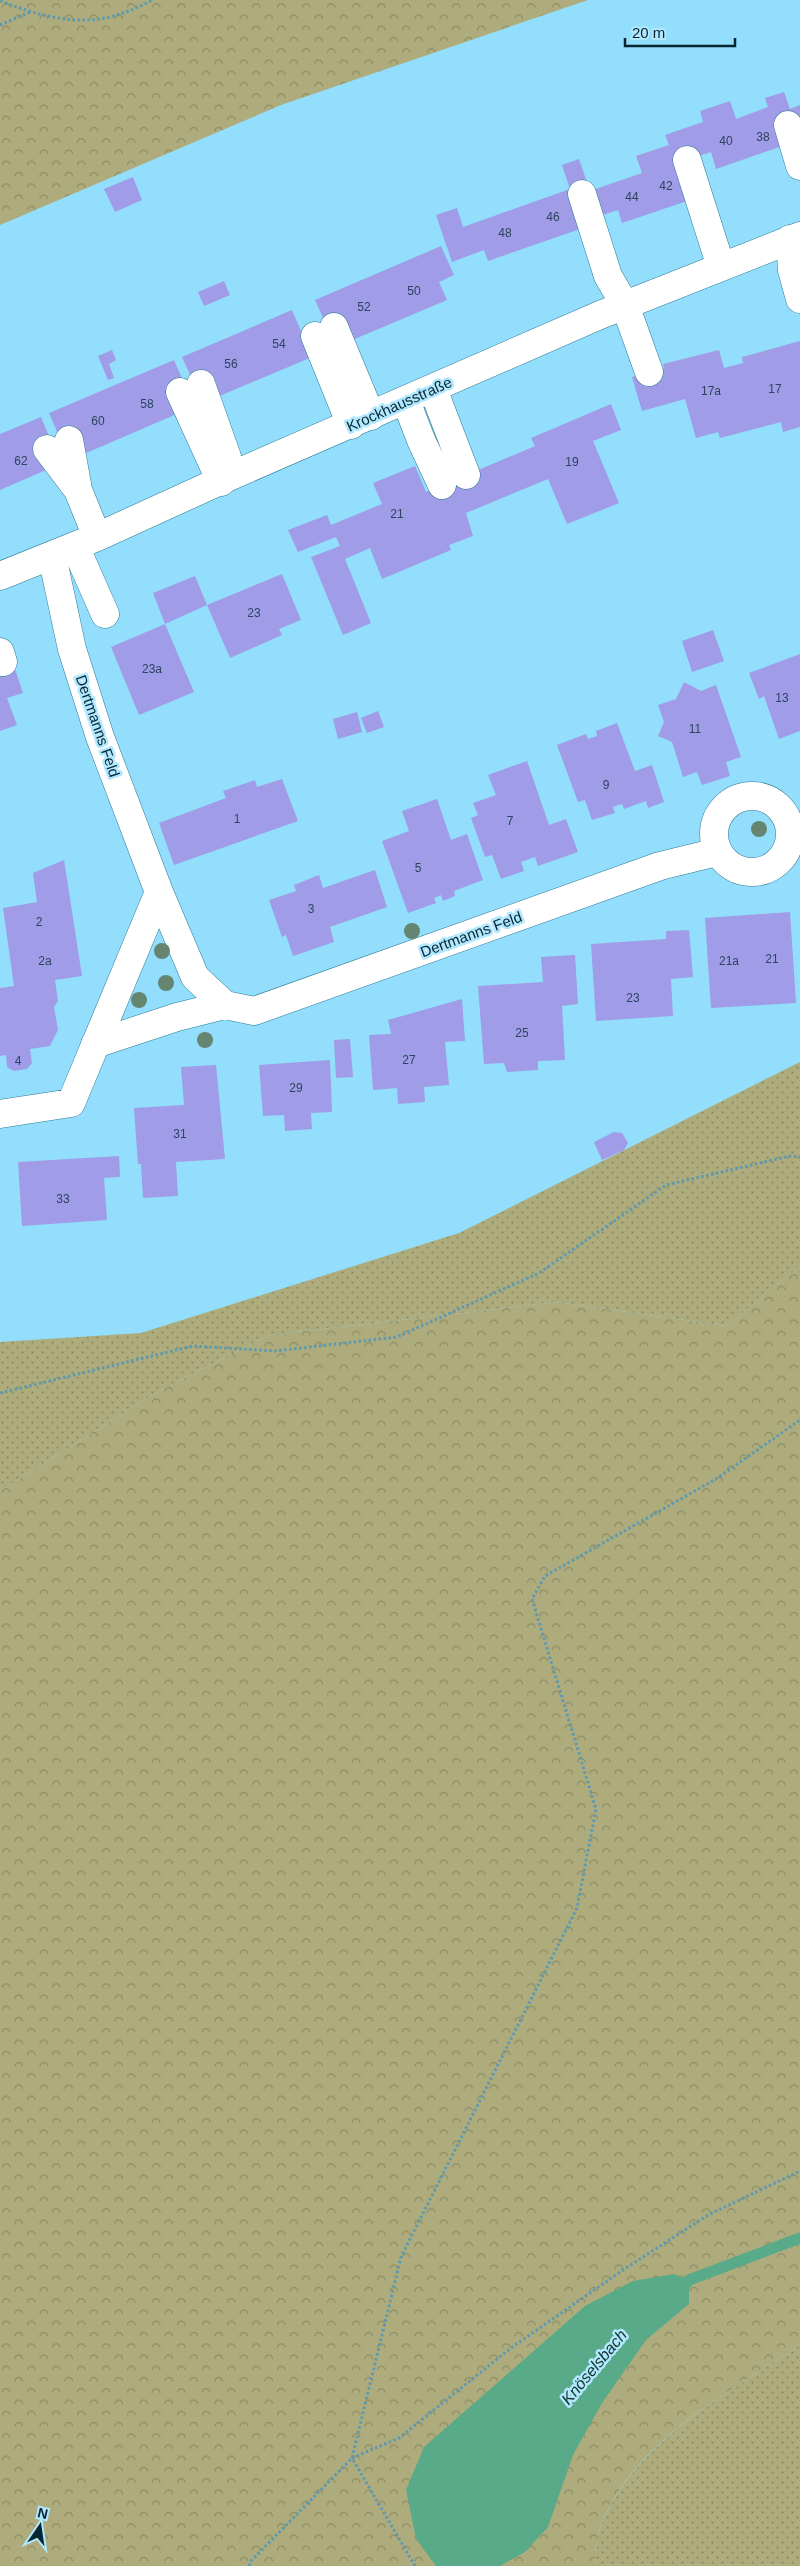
<svg xmlns="http://www.w3.org/2000/svg" width="800" height="2566" viewBox="0 0 800 2566" font-family="Arial,sans-serif">
	<defs>
		<pattern id="grass-dots" width="8" height="8" patternUnits="userSpaceOnUse" patternTransform="scale(1.25)"><rect width="8" height="8" fill="#aeac7c"/><path d="M2 2h.1M6 6h.1" fill="none" stroke="#8c8c66" stroke-width="1.8" stroke-linecap="round"/></pattern>
		<pattern id="forest-crowns" width="20" height="18" patternUnits="userSpaceOnUse" patternTransform="scale(1.25)"><rect width="20" height="18" fill="#aeac7c"/><path d="M2 6a3 3 0 1 1 6 0M12 15a3 3 0 1 1 6 0" fill="none" stroke="#8c8c66"/></pattern>
	</defs>
	<rect width="100%" height="100%" fill="#92defc"/>
	<path fill="url(#grass-dots)" d="M800,1062V1266L726,1326L557,1302L270,1335L157,1392L0,1491V1342L141,1333L459,1233Z
		M800,2345V2566H595C596,2556 596,2545 598,2536C624,2447 728,2393 800,2345Z"/>
	<path fill="url(#forest-crowns)" d="M0,0H588L281,105L0,225Z
		M800,1266V2345C728,2393 623,2447 598,2536C596,2545 596,2556 595,2566H0V1491L157,1392L270,1335L557,1302L726,1326Z"/>
	<path fill="#58aa89" d="M674,2274L689,2280V2304L646,2340L602,2403L573,2455L548,2527L525,2552L500,2566H436L416,2539L406,2490L424,2447L585,2306L633,2281Z"/>
	<g fill="none" stroke-linecap="round" stroke-linejoin="round">
		<path stroke="#58aa89" stroke-width="11" d="M680,2291L689,2280L800,2238"/>
	</g>
	<path fill="#a09ce7" d="M784,92L790,109L800,105V137L785,145L716,169L711,152L687,160L690,200L622,223L618,210L599,216L590,191L642,173L636,156L669,145L665,135L703,122L700,111L730,101L736,119L768,107L765,98Z
		M579,159L590,191L583,228L488,261L484,250L452,262L436,215L457,208L463,227L570,189L562,165Z
		M133,177L142,200L115,212L104,189Z
		M441,246L454,275L439,282L447,300L350,341L328,329L315,300Z
		M224,281L230,295L204,306L198,292Z
		M292,310L312,357L217,397L195,386L182,357Z
		M800,341V427L783,432L781,422L720,438L718,432L696,438L685,399L642,411L632,377L664,368L663,364L719,350L724,368L743,363L742,357Z
		M112,350L116,360L109,364L114,378L108,380L98,356Z
		M174,360L187,390L179,413L84,454L62,443L49,413Z
		M611,404L621,430L593,441L619,503L567,524L548,479L466,513L473,536L449,545L451,550L382,579L370,548L345,559L371,623L343,635L311,557L340,546L336,537L298,552L288,530L327,515L331,525L382,504L373,483L415,466L426,492L535,446L531,438Z
		M41,417L53,446L46,470L0,490V434Z
		M282,574L301,620L279,629L282,635L230,658L207,605Z
		M195,576L207,605L165,624L194,692L139,715L111,647L165,624L153,593Z
		M713,630L724,661L692,672L682,641Z
		M800,654V731L779,739L764,696L759,699L749,673Z
		M12,660L23,693L7,698L17,725L0,731V664Z
		M684,682L701,691L716,685L741,757L726,762L730,776L702,785L697,772L683,777L672,742L658,736L664,722L658,705L676,699Z
		M378,711L384,727L367,733L361,718Z
		M357,712L362,732L338,739L333,719Z
		M617,723L635,771L652,765L664,802L648,808L646,801L624,809L622,804L613,807L615,813L592,820L585,800L578,802L557,745L586,734L588,739L597,736L596,731Z
		M527,761L549,825L566,819L578,852L538,866L535,857L521,862L524,871L501,879L492,855L485,857L471,818L478,815L473,803L496,795L488,775Z
		M282,779L298,821L174,865L159,823L226,798L223,791L255,780L257,787Z
		M437,799L451,840L467,834L483,880L454,891L455,896L443,901L441,895L434,898L436,903L408,913L382,841L409,831L402,811Z
		M64,860L82,976L55,980L58,1001L54,1007L58,1030L50,1046L30,1049L32,1063L27,1069L14,1071L7,1067L6,1055L0,1056V988L14,986L3,908L37,902L33,873Z
		M375,870L387,907L330,927L334,942L293,956L286,935L282,937L269,900L296,891L294,885L319,875L323,888Z
		M790,912L796,1003L711,1008L705,918Z
		M689,930L693,977L671,979L673,1016L596,1021L591,944L666,939V931Z
		M575,955L578,1004L562,1006L565,1060L538,1061V1070L507,1072L504,1063L484,1064L478,986L543,982L541,957Z
		M462,999L465,1041L445,1042L449,1085L424,1087L425,1102L398,1104L397,1088L373,1090L369,1035L391,1034L388,1020Z
		M350,1039L353,1077L336,1078L334,1040Z
		M330,1060L332,1112L311,1113L312,1129L285,1131L284,1115L263,1116L259,1065Z
		M216,1065L225,1159L176,1162L178,1196L143,1198L141,1164H138L134,1108L184,1105L181,1067Z
		M614,1132L622,1133L628,1143L624,1150L602,1160L594,1142Z
		M119,1156L120,1177L104,1178L107,1220L22,1226L18,1162Z"/>
	<g fill="none" stroke-linecap="round" stroke-linejoin="round">
		<g stroke="#2c7a95" stroke-width="29">
			<path id="minor" d="M788,125L800,166
				M687,160L721,267
				M582,194L608,276L625,305L649,372
				M790,239L792,270L800,299
				M334,327L371,416
				M315,336L351,425
				M201,384L227,457
				M433,389L466,475
				M180,392L221,482
				M406,401L421,440L442,485
				M69,440L77,484
				M47,449L78,490L97,537
				M75,546L105,614
				M0,576L97,537L233,475L600,315L800,236
				M0,652L3,662
				M714 834a38 38 0 1 1 76 0a38 38 0 1 1-76 0Z
				M159,892L195,977L225,1005
				M95,1044L177,1017L225,1005L254,1011L660,866L717,852
				M0,1114L71,1103L159,892L100,737L72,649L52,556"/>
		</g>
		<path stroke="#5d99b0" stroke-width="3" stroke-dasharray="2.5 2.5" stroke-linecap="butt" d="M0,1C57,22 96,31 152,0
			M0,25L30,12
			M791,836L800,837
			M0,1393L193,1346L275,1351L397,1337L539,1273L666,1185L790,1156L800,1157
			M249,2566L251,2561L352,2458L401,2257L577,1908L596,1809L532,1599L545,1576L716,1479L800,1420
			M415,2566L352,2458L399,2438L511,2348L623,2270L708,2215L800,2171"/>
		<use href="#minor" stroke="#fff" stroke-width="28"/>
	</g>
	<g fill="#658571">
		<circle cx="759" cy="829" r="8"/>
		<circle cx="412" cy="931" r="8"/>
		<circle cx="162" cy="951" r="8"/>
		<circle cx="166" cy="983" r="8"/>
		<circle cx="139" cy="1000" r="8"/>
		<circle cx="205" cy="1040" r="8"/>
	</g>
	<g text-anchor="middle" dominant-baseline="central" stroke-width="5" stroke-linejoin="round" paint-order="stroke">
		<g font-size="12" fill="#2c445f">
			<text x="763" y="137">38</text>
			<text x="726" y="141">40</text>
			<text x="666" y="186">42</text>
			<text x="632" y="197">44</text>
			<text x="553" y="217">46</text>
			<text x="505" y="233">48</text>
			<text x="414" y="291">50</text>
			<text x="364" y="307">52</text>
			<text x="279" y="344">54</text>
			<text x="231" y="364">56</text>
			<text x="775" y="389">17</text>
			<text x="711" y="391">17a</text>
			<text x="147" y="404">58</text>
			<text x="98" y="421">60</text>
			<text x="21" y="461">62</text>
			<text x="572" y="462">19</text>
			<text x="397" y="514">21</text>
			<text x="254" y="613">23</text>
			<text x="152" y="669">23a</text>
			<text x="782" y="698">13</text>
			<text x="695" y="729">11</text>
			<text x="606" y="785">9</text>
			<text x="237" y="819">1</text>
			<text x="510" y="821">7</text>
			<text x="418" y="868">5</text>
			<text x="311" y="909">3</text>
			<text x="39" y="922">2</text>
			<text x="772" y="959">21</text>
			<text x="45" y="961">2a</text>
			<text x="729" y="961">21a</text>
			<text x="633" y="998">23</text>
			<text x="522" y="1033">25</text>
			<text x="409" y="1060">27</text>
			<text x="18" y="1061">4</text>
			<text x="296" y="1088">29</text>
			<text x="180" y="1134">31</text>
			<text x="63" y="1199">33</text>
		</g>
		<g font-size="15" fill="#062732" stroke="#b1e8ff">
			<text transform="translate(399 404) rotate(-24)">Krockhausstraße</text>
			<text transform="translate(98 726) rotate(71)">Dertmanns Feld</text>
			<text transform="translate(471 934) rotate(-20)">Dertmanns Feld</text>
		</g>
		<g font-size="16" font-style="italic" fill="#103528" stroke="#b1e8ff">
			<text transform="translate(594 2367) rotate(-50)">Knöselsbach</text>
		</g>
	</g>
	<g transform="translate(40 2526) rotate(13)" stroke="#b1e8ff" stroke-width="4" paint-order="stroke">
	<path d="M0-4L9 19L0 12L-9 19Z" fill="#062732"/>
	<text y="-8" font-size="14" font-weight="bold" text-anchor="middle" fill="#062732">N</text>
	</g>
	<path d="M625 38v8h110v-8" fill="none" stroke="#062732" stroke-width="2.5"/>
	<text x="632" y="38" font-size="15" fill="#062732" stroke="#b1e8ff" stroke-width="4" paint-order="stroke">20 m</text>
</svg>
